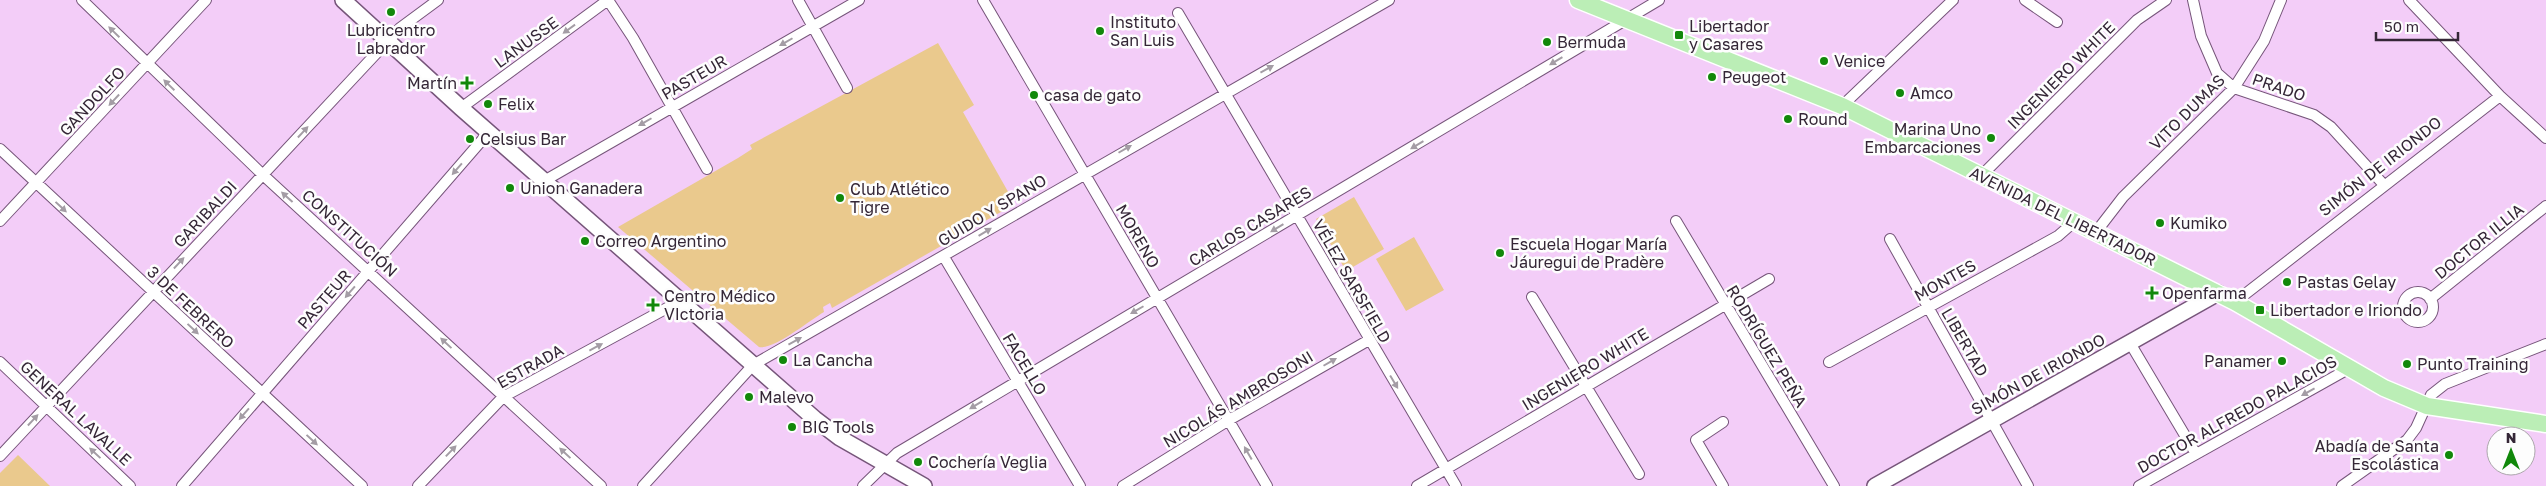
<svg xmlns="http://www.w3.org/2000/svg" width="2546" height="486" viewBox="0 0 2546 486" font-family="'Golos Text',sans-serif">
	<rect width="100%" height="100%" fill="#f3cdf8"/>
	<path fill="#eac98d" d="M938,43L974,105L963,112L1015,204L832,308L830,303L823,307L824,312C810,320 774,350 759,347L618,227L738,158L752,149L750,145Z
		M1354,197L1384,249L1346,271L1316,219Z
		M1414,237L1444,290L1406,311L1376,259Z
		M18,455L50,486H0V473Z"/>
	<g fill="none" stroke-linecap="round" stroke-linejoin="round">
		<g stroke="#76557a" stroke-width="12">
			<path id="street" d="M82,0L262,174L601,486
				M608,0L633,38L707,169
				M798,0L847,88
				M983,0L1267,486
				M2025,0L2057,22
				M2193,0L2201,36L2217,73L2234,88L2314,115L2331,127L2384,185
				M2409,0L2500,96L2546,138
				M1178,13L1456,486
				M1842,106L1953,0
				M461,108L608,0
				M0,149L362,486
				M1982,175L2137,20L2166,0
				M544,181L859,0
				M0,221L206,0
				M1676,221L1834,486
				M2096,232L2123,197L2234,88L2264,41L2281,0
				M1890,239L2028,486
				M944,257L1080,486
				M2403 307a15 15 0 1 1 30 0a15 15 0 1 1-30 0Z
				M1532,297L1639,474
				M2430,299L2546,206
				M2235,302L2500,96
				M2130,343L2196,454
				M0,362L130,486
				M1829,362L2058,236L2074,222
				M0,456L400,28L438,0
				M182,486L489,132
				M418,486L503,397L680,301
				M643,486L753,365L1389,0
				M863,486L897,453L1659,0
				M1123,486L1229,420L1369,340
				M1417,486L1769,279
				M1723,486L1696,440L1723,422
				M2139,486L2350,368
				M2342,486L2407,440L2416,428L2431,395L2445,384L2546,344"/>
		</g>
		<g stroke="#76557a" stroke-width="18">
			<path id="secondary" d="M343,0L461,108L815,419L840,438L924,486
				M1875,486L2218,293"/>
		</g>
		<g stroke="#fff" stroke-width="19">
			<path id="primary" d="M1578,0L1842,106L2235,302L2384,388L2427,406L2546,424"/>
		</g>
		<use href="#street" stroke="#fff" stroke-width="10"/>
		<use href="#secondary" stroke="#fff" stroke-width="15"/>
		<use href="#primary" stroke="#bbeeb6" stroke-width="16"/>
	</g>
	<defs><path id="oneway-solid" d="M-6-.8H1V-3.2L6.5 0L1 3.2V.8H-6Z" transform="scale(1.25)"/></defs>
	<g fill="#a49da5">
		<use href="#oneway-solid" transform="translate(569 29) rotate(144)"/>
		<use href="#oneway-solid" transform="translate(114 32) rotate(-136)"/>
		<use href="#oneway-solid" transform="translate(786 42) rotate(150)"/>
		<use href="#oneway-solid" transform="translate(1556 61) rotate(149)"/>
		<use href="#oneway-solid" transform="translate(1267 69) rotate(-29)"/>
		<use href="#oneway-solid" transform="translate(169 85) rotate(-136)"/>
		<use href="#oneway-solid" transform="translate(114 100) rotate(133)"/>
		<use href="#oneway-solid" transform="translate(645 122) rotate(150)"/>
		<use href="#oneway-solid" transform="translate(303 132) rotate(-47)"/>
		<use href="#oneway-solid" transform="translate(1417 145) rotate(149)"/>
		<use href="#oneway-solid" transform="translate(1125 149) rotate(-30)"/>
		<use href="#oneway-solid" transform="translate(457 169) rotate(131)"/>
		<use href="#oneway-solid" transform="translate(287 197) rotate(-138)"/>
		<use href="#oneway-solid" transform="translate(61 207) rotate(43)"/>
		<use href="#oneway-solid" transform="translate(1277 228) rotate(149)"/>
		<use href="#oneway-solid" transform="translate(985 232) rotate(-31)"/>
		<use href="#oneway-solid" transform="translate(179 263) rotate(-47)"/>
		<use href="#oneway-solid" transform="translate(350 292) rotate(131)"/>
		<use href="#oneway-solid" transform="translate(1137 310) rotate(150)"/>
		<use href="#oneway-solid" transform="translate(193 329) rotate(43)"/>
		<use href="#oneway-solid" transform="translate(795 341) rotate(-29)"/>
		<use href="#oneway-solid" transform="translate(446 343) rotate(-137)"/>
		<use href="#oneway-solid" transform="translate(596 347) rotate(-28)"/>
		<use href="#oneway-solid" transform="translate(1330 362) rotate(-30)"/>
		<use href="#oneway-solid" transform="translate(1394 382) rotate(59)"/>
		<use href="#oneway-solid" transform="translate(2308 392) rotate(151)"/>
		<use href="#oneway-solid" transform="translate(976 405) rotate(149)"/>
		<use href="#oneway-solid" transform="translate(244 414) rotate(131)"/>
		<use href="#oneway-solid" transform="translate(33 420) rotate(-47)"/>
		<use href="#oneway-solid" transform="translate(312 440) rotate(43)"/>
		<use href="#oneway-solid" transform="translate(451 451) rotate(-46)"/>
		<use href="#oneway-solid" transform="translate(95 453) rotate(-137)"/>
		<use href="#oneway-solid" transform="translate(565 453) rotate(-137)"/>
		<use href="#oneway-solid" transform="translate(1248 453) rotate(-120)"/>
	</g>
	<g fill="#11880a" stroke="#fdfdfd" stroke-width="2">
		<circle cx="391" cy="12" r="5"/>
		<circle cx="1100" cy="31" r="5"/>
		<rect x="1674" y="30" width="10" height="10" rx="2.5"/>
		<circle cx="1547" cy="42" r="5"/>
		<circle cx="1824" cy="61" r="5"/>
		<circle cx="1712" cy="77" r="5"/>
		<path d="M464.5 75.5h5v5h5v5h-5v5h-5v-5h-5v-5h5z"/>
		<circle cx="1900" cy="93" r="5"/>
		<circle cx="1034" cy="95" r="5"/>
		<circle cx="488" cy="104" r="5"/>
		<circle cx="1788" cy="119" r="5"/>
		<circle cx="1991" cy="138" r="5"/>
		<circle cx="470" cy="139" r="5"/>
		<circle cx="510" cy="188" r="5"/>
		<circle cx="840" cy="198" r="5"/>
		<circle cx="2160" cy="223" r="5"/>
		<circle cx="585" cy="241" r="5"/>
		<circle cx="1500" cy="253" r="5"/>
		<circle cx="2287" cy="282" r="5"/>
		<path d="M2149.5 285.5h5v5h5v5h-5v5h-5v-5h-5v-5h5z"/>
		<path d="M650.5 297.5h5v5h5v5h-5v5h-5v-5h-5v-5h5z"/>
		<rect x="2255" y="305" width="10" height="10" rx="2.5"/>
		<circle cx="783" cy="360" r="5"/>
		<circle cx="2282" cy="361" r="5"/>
		<circle cx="2407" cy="364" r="5"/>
		<circle cx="749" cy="397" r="5"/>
		<circle cx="792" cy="427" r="5"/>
		<circle cx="2449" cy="455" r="5"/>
		<circle cx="918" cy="462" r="5"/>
	</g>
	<g text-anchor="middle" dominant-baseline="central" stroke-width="5" stroke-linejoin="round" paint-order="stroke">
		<g font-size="16" fill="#342636" stroke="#fdfdfd" text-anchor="start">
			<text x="1110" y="22">Instituto<tspan x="1110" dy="18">San Luis</tspan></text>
			<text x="1689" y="26">Libertador<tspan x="1689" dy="18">y Casares</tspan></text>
			<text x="391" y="30" text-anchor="middle">Lubricentro<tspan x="391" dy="18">Labrador</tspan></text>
			<text x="1557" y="42">Bermuda</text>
			<text x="1834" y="61">Venice</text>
			<text x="1722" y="77">Peugeot</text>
			<text x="457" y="83" text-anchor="end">Martín</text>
			<text x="1910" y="93">Amco</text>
			<text x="1044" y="95">casa de gato</text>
			<text x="498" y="104">Felix</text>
			<text x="1798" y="119">Round</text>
			<text x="1981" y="129" text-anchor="end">Marina Uno<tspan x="1981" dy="18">Embarcaciones</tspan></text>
			<text x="480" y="139">Celsius Bar</text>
			<text x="520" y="188">Union Ganadera</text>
			<text x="850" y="189">Club Atlético<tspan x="850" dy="18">Tigre</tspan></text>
			<text x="2170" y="223">Kumiko</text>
			<text x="595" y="241">Correo Argentino</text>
			<text x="1510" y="244">Escuela Hogar María<tspan x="1510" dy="18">Jáuregui de Pradère</tspan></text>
			<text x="2297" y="282">Pastas Gelay</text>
			<text x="2162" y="293">Openfarma</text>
			<text x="664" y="296">Centro Médico<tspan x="664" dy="18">VIctoria</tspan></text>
			<text x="2270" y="310">Libertador e Iriondo</text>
			<text x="793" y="360">La Cancha</text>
			<text x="2272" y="361" text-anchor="end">Panamer</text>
			<text x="2417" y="364">Punto Training</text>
			<text x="759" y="397">Malevo</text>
			<text x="802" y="427">BIG Tools</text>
			<text x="2439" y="446" text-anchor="end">Abadía de Santa<tspan x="2439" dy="18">Escolástica</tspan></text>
			<text x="928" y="462">Cochería Veglia</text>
		</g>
		<g font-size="16" fill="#342636" stroke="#fdfdfd">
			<text transform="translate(526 42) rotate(-36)">LANUSSE</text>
			<text transform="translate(2061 75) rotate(-45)">INGENIERO WHITE</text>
			<text transform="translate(694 77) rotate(-30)">PASTEUR</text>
			<text transform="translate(2279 87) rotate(19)">PRADO</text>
			<text transform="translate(92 101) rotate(-47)">GANDOLFO</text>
			<text transform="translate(2187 112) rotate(-45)">VITO DUMAS</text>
			<text transform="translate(2380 166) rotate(-38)">SIMÓN DE IRIONDO</text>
			<text transform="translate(992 210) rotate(-31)">GUIDO Y SPANO</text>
			<text transform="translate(205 214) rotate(-47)">GARIBALDI</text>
			<text transform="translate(2063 216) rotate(26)">AVENIDA DEL LIBERTADOR</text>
			<text transform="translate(1250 226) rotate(-31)">CARLOS CASARES</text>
			<text transform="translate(350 233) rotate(42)">CONSTITUCIÓN</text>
			<text transform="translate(1138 236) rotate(60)">MORENO</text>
			<text transform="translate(2479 241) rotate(-39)">DOCTOR ILLIA</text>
			<text transform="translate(1945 280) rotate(-29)">MONTES</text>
			<text transform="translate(1352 281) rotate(60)">VÉLEZ SARSFIELD</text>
			<text transform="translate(324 299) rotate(-49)">PASTEUR</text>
			<text transform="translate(191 307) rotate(43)">3 DE FEBRERO</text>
			<text transform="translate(1965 342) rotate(60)">LIBERTAD</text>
			<text transform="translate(1767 346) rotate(59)">RODRÍGUEZ PEÑA</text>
			<text transform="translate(1025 364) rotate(59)">FACELLO</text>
			<text transform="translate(530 366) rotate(-29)">ESTRADA</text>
			<text transform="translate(1585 369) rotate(-31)">INGENIERO WHITE</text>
			<text transform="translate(2038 374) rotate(-29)">SIMÓN DE IRIONDO</text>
			<text transform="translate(1238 399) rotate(-31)">NICOLÁS AMBROSONI</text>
			<text transform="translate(76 413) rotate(43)">GENERAL LAVALLE</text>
			<text transform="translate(2237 414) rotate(-29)">DOCTOR ALFREDO PALACIOS</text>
		</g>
	</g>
	<g transform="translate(2511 451)"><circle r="24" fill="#fdfdfd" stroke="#ada7ad"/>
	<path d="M0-4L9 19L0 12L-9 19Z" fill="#11880a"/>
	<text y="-8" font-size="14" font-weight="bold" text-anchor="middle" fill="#342636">N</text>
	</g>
	<path d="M2376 32v8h82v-8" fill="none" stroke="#342636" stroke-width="2.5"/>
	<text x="2384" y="32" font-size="15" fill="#342636" stroke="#fdfdfd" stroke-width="4" paint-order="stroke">50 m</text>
</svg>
